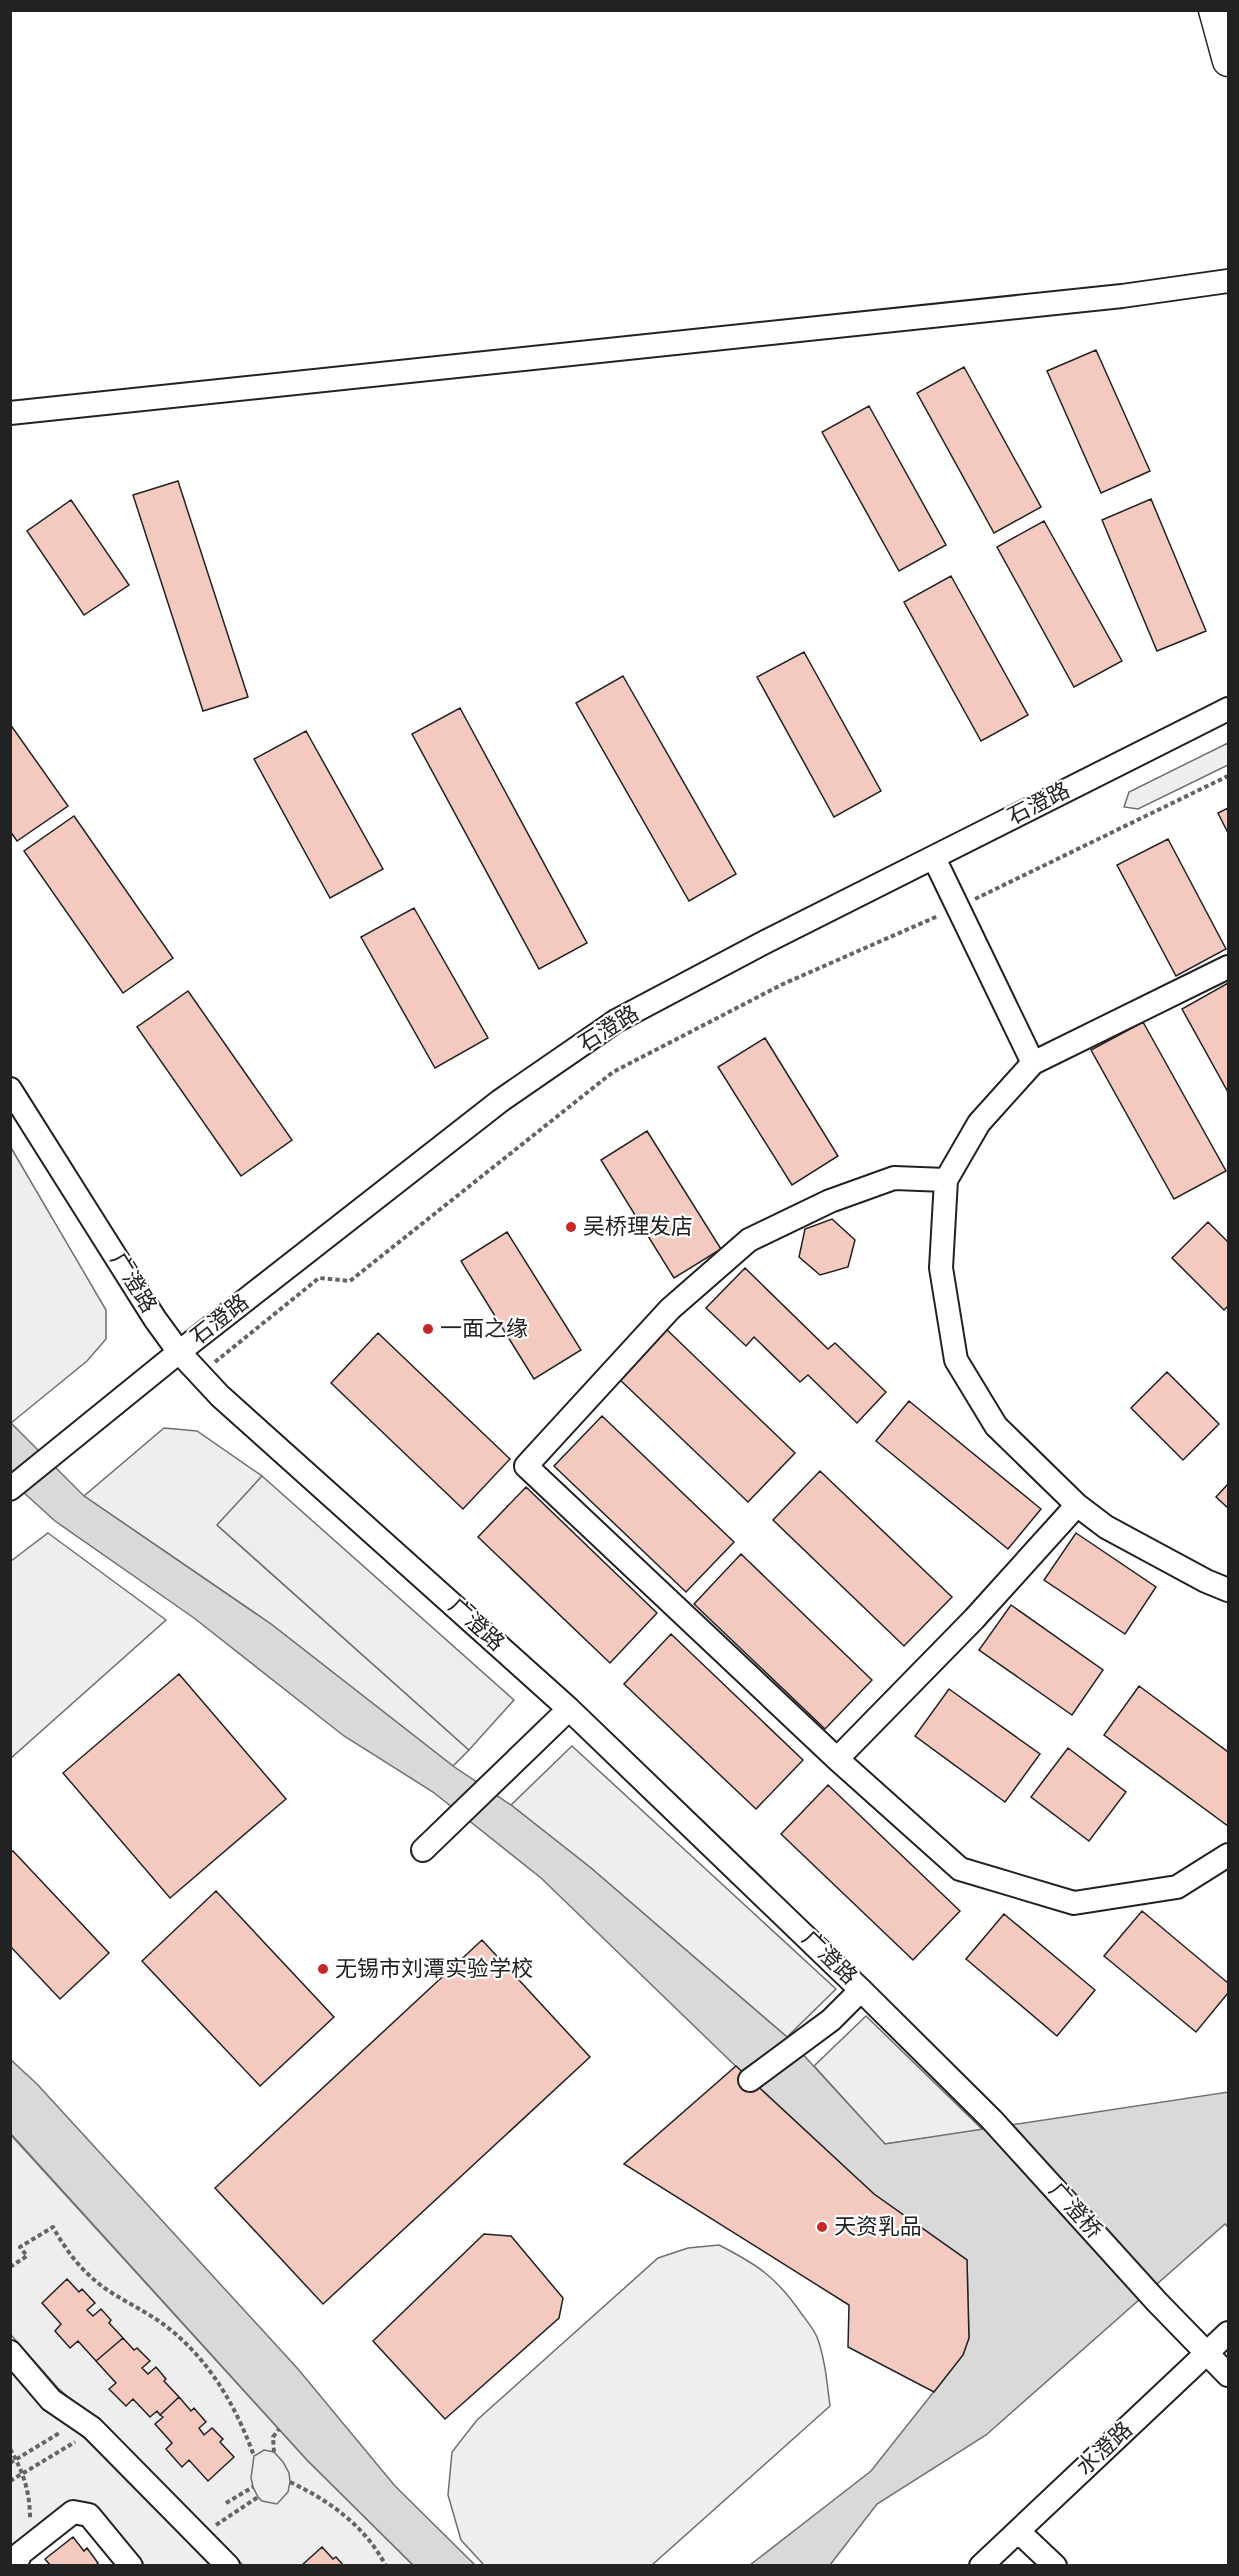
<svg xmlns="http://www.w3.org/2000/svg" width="1239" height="2576" viewBox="0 0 1239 2576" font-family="Spectral,'Noto Sans SC',serif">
	<rect width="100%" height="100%" fill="#fff"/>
	<path fill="#eee" stroke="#6f6f6f" stroke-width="1.5" d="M1228,743V765L1138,809L1124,807L1129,792Z
		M10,1146L106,1310V1339L87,1361L11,1423Z
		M164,1428L197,1431L262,1476L218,1526L469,1750L453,1766L271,1624L84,1496Z
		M48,1533L166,1620L11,1758V1561Z
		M572,1746L836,1989L787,2037L591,1868L511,1805Z
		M866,2016L983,2130L885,2144L814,2066Z
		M10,2134L307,2460L413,2565H243L128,2449L58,2388L11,2335Z
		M719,2245C758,2265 776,2277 801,2313C806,2320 813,2328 817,2337C825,2358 827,2383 830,2406L652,2565H484L461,2540L448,2495L452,2452L477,2420L658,2258L688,2248Z
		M11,2370L44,2410L72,2426L83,2437L107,2454L210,2565H138L91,2509L11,2558Z"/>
	<path fill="#ededed" stroke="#6f6f6f" stroke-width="1.5" d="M262,1476L514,1700L469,1750L217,1525Z
		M264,2450L274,2452L283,2462L289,2473L290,2482L288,2492L277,2504L262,2501L258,2497L253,2487L251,2478L254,2456Z"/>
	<path fill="#d9d9d9" stroke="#6f6f6f" stroke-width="1.5" d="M10,1422L84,1496L271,1624L453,1766L511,1805L591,1868L787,2037L885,2144L1228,2092V2227L1225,2224L986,2435L877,2504L830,2565H750L871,2471L963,2355L969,2338L967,2260L874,2194L750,2080L541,1878L433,1792L344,1736L194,1618L55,1521L11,1481Z
		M11,2060L37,2084L298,2369L395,2486L475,2565H413L307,2460L11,2134Z"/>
	<path fill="#f3c9c0" stroke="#222" stroke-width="1.5" d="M1096,350L1150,471L1101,493L1047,371Z
		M964,367L1041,507L994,533L917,393Z
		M869,406L946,545L899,571L822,432Z
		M178,481L248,697L203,711L133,495Z
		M1151,499L1206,631L1157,651L1102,520Z
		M71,500L129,585L84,615L27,531Z
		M1044,521L1122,661L1074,687L997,547Z
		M951,576L1028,715L981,741L904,602Z
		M804,652L881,791L834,817L757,677Z
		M623,676L736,874L689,901L576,703Z
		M460,708L587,943L539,969L412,734Z
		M10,724L68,806L17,841L10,831Z
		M306,731L383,869L330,898L254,759Z
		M1228,808V833L1218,813Z
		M74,816L173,958L123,993L24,851Z
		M1168,839L1226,949L1176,976L1117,865Z
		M414,908L488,1038L435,1068L361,937Z
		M1228,983V1092L1182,1009Z
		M188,991L292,1140L241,1176L137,1027Z
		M1143,1022L1226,1171L1174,1199L1091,1050Z
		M765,1038L838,1156L792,1185L718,1067Z
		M647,1131L721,1249L674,1278L601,1160Z
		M832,1219L855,1240L848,1267L820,1275L799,1257L805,1229Z
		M1208,1222L1228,1242V1306L1224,1310L1172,1258Z
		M507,1232L581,1350L534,1379L461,1261Z
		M745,1268L828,1349L835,1343L886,1392L857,1423L808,1375L800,1382L754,1337L746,1346L706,1308Z
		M663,1326L795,1453L748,1502L616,1376Z
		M378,1333L510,1459L463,1509L331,1383Z
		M1167,1372L1219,1424L1183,1460L1131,1408Z
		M909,1401L1041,1509L1008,1549L876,1441Z
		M602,1416L734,1542L686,1592L554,1466Z
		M820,1471L952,1597L904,1646L773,1520Z
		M1228,1484V1508L1216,1497Z
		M526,1487L657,1613L610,1663L478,1537Z
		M1076,1533L1156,1587L1125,1634L1044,1580Z
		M741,1554L872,1680L825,1729L694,1604Z
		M1011,1605L1103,1670L1072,1715L979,1650Z
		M671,1634L803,1760L756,1809L624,1684Z
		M179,1674L286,1799L170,1898L63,1773Z
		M1139,1686L1228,1752V1826L1104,1735Z
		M949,1689L1040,1754L1005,1802L915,1736Z
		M1068,1748L1126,1792L1089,1841L1031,1797Z
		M828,1785L960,1911L913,1960L781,1834Z
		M13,1851L109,1953L60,1999L10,1946V1853Z
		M216,1891L334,2017L260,2086L142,1961Z
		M1142,1911L1228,1983V1993L1196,2032L1104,1956Z
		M1004,1914L1095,1990L1057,2036L966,1959Z
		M482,1940L590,2057L323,2304L215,2188Z
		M736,2066L874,2194L967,2260L969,2338L963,2355L934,2392L848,2347L849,2305L624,2164Z
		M484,2234L511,2236L563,2298L559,2318L445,2419L373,2341Z
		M67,2279L79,2292L82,2289L95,2303L87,2310L93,2316L101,2309L111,2320L109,2323L123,2338L96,2361L78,2341L70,2348L55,2331L61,2324L42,2303Z
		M123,2338L134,2350L137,2348L150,2361L142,2368L148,2374L156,2367L166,2379L164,2381L179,2397L160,2415L157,2411L150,2417L133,2399L126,2406L109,2389L116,2383L96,2361Z
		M179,2397L191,2411L194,2408L206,2422L199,2428L204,2435L212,2428L223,2439L220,2442L234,2457L208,2481L189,2460L182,2467L166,2449L172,2443L155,2424L163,2417L160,2415Z
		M73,2537L84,2551L87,2548L98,2563L95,2566H51L45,2559Z
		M322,2547L333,2559L336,2557L344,2566H301Z"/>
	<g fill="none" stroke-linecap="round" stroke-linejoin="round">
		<g stroke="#222" stroke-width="26">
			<path id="minor" d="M10,413L1122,296L1228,281
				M934,858L1033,1063L979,1123L946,1180L941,1268L956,1360L996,1426L1077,1505L1106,1527L1206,1581L1228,1590
				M1033,1063L1228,967
				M10,1089L155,1319L179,1352L220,1396L569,1709L861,1990L992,2120L1157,2302L1228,2375
				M10,1489L179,1352L500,1101L616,1021L767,941L1228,709
				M1077,1505L974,1619L837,1759L960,1869L1074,1903L1177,1887L1228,1855
				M837,1759L526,1466L670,1309L749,1240L830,1201L894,1178L946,1180
				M423,1850L569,1709
				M750,2080L831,2020L861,1990
				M10,2352L51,2400L92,2428L228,2566
				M1018,2531L1055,2566
				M15,2566L21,2553L73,2512L89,2515L131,2566
				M981,2566L1228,2333"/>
		</g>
		<g stroke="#222" stroke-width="33">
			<path id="major" d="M1214,10L1228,61"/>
		</g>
		<path stroke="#646464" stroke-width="4" stroke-dasharray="4.5 3" stroke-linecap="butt" d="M975,899L1228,776
			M215,1362L319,1278L350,1281L613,1072L783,984L938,916
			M10,2267L27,2256L20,2247L53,2227C66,2251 83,2273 106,2289C128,2304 152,2314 172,2331C212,2364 237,2409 254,2456
			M10,2449C23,2471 30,2492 30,2518
			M274,2452L273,2437L279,2429
			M10,2463L61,2432
			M10,2481L75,2442
			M290,2482C330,2501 365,2526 386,2566
			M226,2503L253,2487
			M216,2525L258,2497"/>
		<use href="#minor" stroke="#fff" stroke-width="22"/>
		<use href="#major" stroke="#fff" stroke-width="30"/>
	</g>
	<g fill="#c62828" stroke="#fff" stroke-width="2">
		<circle cx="571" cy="1227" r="6"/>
		<circle cx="428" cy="1329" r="6"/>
		<circle cx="323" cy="1969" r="6"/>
		<circle cx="822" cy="2227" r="6"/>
	</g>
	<g text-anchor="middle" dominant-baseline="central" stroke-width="4.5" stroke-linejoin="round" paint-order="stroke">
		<g font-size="22" fill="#222" stroke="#fff">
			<text transform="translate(1039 804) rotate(-27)">石澄路</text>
			<text transform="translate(609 1029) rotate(-32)">石澄路</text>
			<text transform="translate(133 1283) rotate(58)">广澄路</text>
			<text transform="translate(220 1320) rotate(-38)">石澄路</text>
			<text transform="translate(476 1625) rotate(42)">广澄路</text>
			<text transform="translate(829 1958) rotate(44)">广澄路</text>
			<text transform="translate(1075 2211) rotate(48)">广澄桥</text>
			<text transform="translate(1105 2449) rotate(-43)">水澄路</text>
		</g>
		<g font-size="22" fill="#222" stroke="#fff" text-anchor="start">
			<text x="583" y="1227">吴桥理发店</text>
			<text x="440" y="1329">一面之缘</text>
			<text x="335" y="1969">无锡市刘潭实验学校</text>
			<text x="834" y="2227">天资乳品</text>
		</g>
	</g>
	<rect width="1239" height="2576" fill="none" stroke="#222222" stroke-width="24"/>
</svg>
